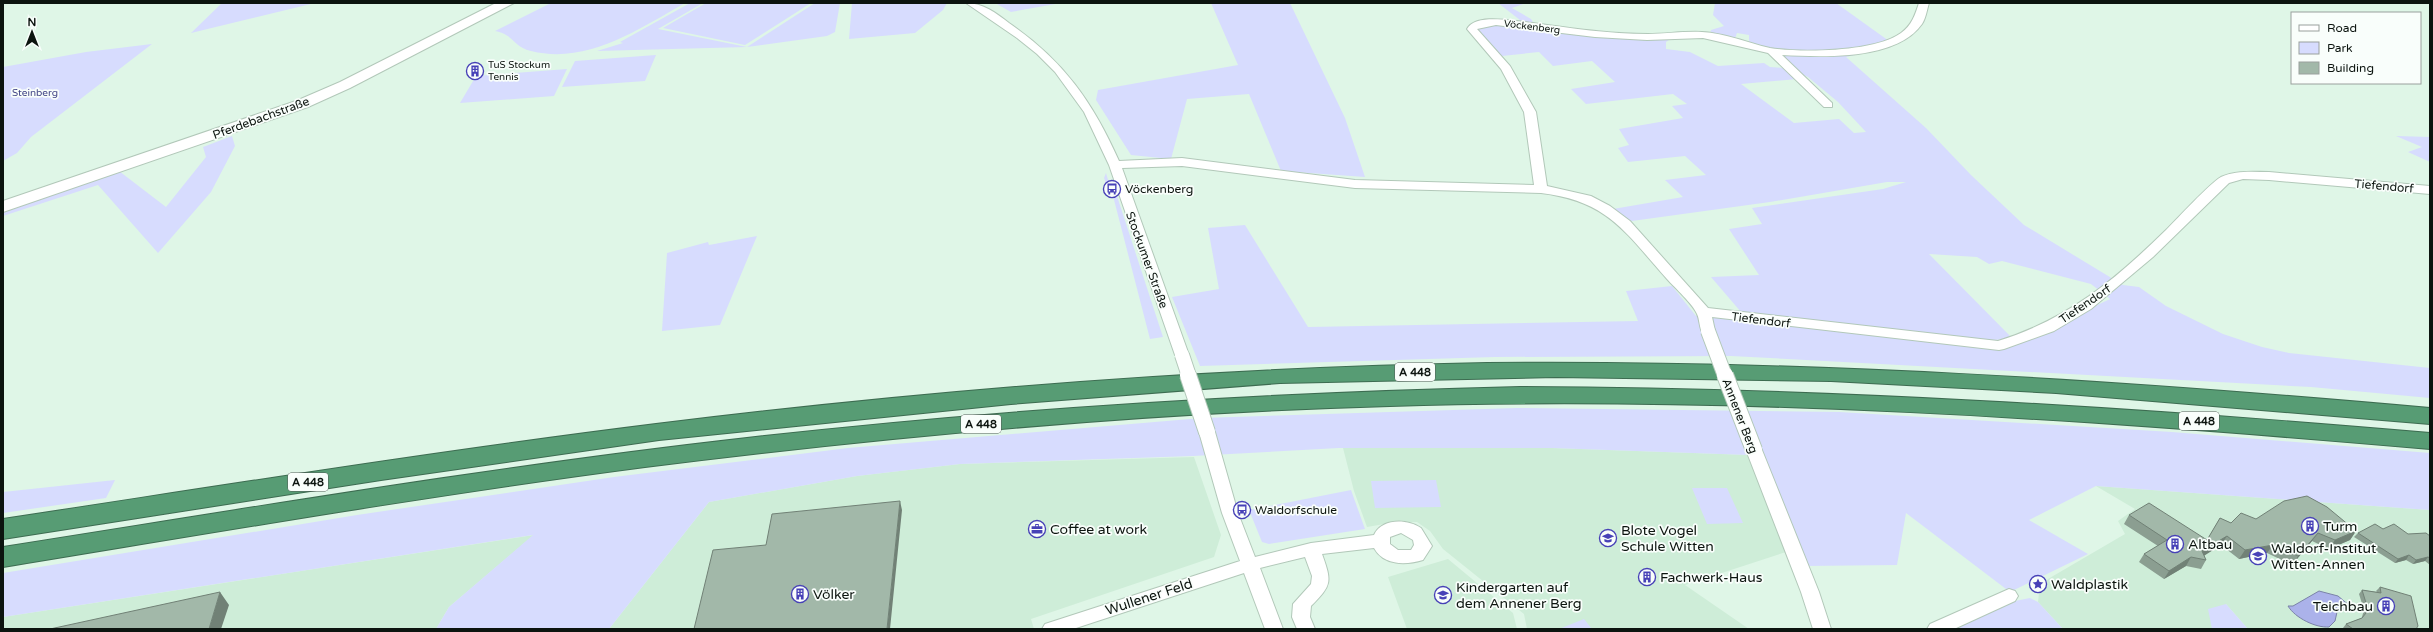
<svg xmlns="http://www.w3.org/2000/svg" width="2433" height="632" viewBox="0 0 2433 632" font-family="'Varela Round',sans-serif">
	<rect width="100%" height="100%" fill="#dff6e7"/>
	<path fill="#ceedd8" d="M1343,448H1552L1749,455L1786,552L1685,585L1749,629H1527L1524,614L1443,549L1430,531L1417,522H1396L1367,527L1354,491Z
		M1194,457L1221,535L1214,557L1031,619L1034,629H609L709,502L857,476L960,464Z
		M2096,486L2430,510V629H2248L2226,604L2212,629H2063L2038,602L2039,593L2048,579L2125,534L2118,521L2135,509Z
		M534,535L449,607L436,629H3V617Z
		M1448,559L1513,613L1517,629H1407L1388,577Z"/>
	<path fill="#d7dcfe" d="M222,3H315L191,33Z
		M551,3H685C639,29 587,65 531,51C512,46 515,35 495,31Z
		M690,3H703L658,29L747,47L815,3H840L835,32L827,36L747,47L597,51L623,43L620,42Z
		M706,3H811L745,45L663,28Z
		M852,3H947L943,10L915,33L849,39Z
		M995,3H1061L1011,12Z
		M1211,3H1290L1345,118L1365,177L1281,171L1249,94L1187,99L1171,159L1131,155L1096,100L1098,90L1238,65Z
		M1498,3H1526L1512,8L1531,19L1535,25L1521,24L1520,20Z
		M1715,3H1836L1889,41L1876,50L1846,57L1926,128L1971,175L2024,225L2123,285L2139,287L2166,306L2223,334L2262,347L2289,353L2430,368V398L2311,387L1731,356L1495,357L1200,366L1172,297L1219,289L1208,228L1245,225L1308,327L1638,321L1626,291L1672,286L1696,316L2007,348L2110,299L2091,284L2002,261L1989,264L1977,257L1929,254L2013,339L1991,340L1741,312L1711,277L1759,275L1729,229L1762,224L1752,208L1883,189L1906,182H1887L1770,202L1632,221L1624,218L1613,209L1683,197L1665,180L1706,175L1685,156L1628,162L1618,148L1629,145L1619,129L1683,118L1672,106L1687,104L1673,94L1586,104L1571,89L1615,82L1592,61L1553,66L1539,52L1502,56L1478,31L1479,27L1491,25L1636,40L1672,38L1666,42V49L1690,52L1718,66L1764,63L1770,67L1786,68L1797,79L1741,84L1794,123L1839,119L1854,133L1866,132L1838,102L1808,77L1797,72L1778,53L1768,47L1749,43V35L1737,33L1734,41L1710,35L1711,30L1724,26L1713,15Z
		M152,44L31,137L17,153L3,161V67L86,52Z
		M656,55L645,81L562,87L575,61Z
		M567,69L554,96L460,103L476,76Z
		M232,136L235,146L211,192L158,253L98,185L3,216V213L119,171L166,207L206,157L203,147Z
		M2396,136L2430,137V162L2408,152L2422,147Z
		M1106,173L1111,190H1115L1163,337L1150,339L1112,192L1109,191L1104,178Z
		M757,236L720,325L662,331L667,253L708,242L709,245Z
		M1517,408L1839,412L2172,432L2430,453V510L2096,486L2029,520L2088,554L2010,592L1906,513L1897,565L1804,566L1749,455L1552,448H1339L1193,456L960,464L857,476L709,502L609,629H436L449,607L533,535L3,617V573L357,515L614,477L848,448L1202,418Z
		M115,480L106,498L3,513V492Z
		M1436,480L1441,507L1375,508L1371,481Z
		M1692,488H1727L1743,523L1707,524Z
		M1351,490L1365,529L1269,544L1262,542L1249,510Z
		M2030,598L2038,602L2063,629H1955L2015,601Z
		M2226,604L2248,629H2212L2208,609Z
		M1584,619L1592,629H1559Z"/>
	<path fill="#abb2ea" stroke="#7b83a8" d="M2319,591L2338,596L2350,606L2337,612L2335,621L2329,627C2316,628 2295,618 2288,606H2293Z"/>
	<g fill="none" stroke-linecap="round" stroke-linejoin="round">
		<g stroke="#b2c8b9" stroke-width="2">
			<path id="street" d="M966,3C983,3 996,13 1009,23C1063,60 1093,102 1119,161L1182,158L1355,180L1534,185L1524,112L1501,69L1467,29C1476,12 1517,22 1533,23C1571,28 1609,34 1648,34C1666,34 1684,31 1702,32C1725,33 1748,43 1770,48C1801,53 1875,52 1901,33C1912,25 1915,15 1919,3H1929C1927,9 1926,18 1922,24C1896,61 1822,57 1782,55L1832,103V107H1824L1768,53L1703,38L1647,40L1595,37L1496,25L1477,29L1510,66L1536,112L1547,186L1591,196L1610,206L1630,221L1708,308L1998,341C2068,319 2114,281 2166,230C2178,218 2209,184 2221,177C2236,170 2253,172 2269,172L2430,186V194L2269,180L2243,179L2229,183L2153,257L2091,309L2054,331L2004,349L1999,350L1712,317L1715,331L1713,334H1703C1699,328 1700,320 1697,314C1693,304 1675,288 1667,279C1625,232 1608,201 1541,193L1355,188L1182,166L1122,168L1189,355L1182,360L1175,355L1109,165L1084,112L1055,72L1037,54L1017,38Z
				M1207,427L1213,428L1215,432L1238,513L1255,557L1311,543L1374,535C1382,518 1407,519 1421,528L1432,546L1423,560C1406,565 1384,566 1374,548L1322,554C1332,582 1332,585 1311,606L1310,617L1315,629H1297L1292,617L1293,604L1311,584L1312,576L1305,557L1260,568L1283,629H1265L1244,573L1073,629H1042L1045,624L1240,561L1222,513L1199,432L1201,428ZM1401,533L1413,540L1414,545L1411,550H1398L1390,544V537Z
				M1754,445L1760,446L1762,450L1819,592L1831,629H1813L1801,592L1746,450L1748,446Z
				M2009,589L2015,591L2018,596L2015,601L1954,629H1927L1930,624Z"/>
		</g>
		<g stroke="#b2c8b9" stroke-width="2">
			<path id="secondary" d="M496,3H514L350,88L308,107L3,212V201L296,101L340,82Z"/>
		</g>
		<g stroke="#3d6c51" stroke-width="2">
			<path id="highway" d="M1487,363C1802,360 2116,380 2430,408V424L2056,393L1831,381L1556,377L1280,383L1011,404L659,440L381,480L3,539V519C221,486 438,451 656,424C932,390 1209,368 1487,363Z
				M1520,387C1824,388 2127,407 2430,433V449C2084,419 1737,395 1390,406C1141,413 892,436 645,467C430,495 217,532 3,567V547C251,508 498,466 747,438C1004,409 1262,393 1520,387Z"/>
		</g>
		<use href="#street" fill="#fff" fill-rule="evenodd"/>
		<use href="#secondary" fill="#fff" fill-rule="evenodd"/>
		<use href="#highway" fill="#579c74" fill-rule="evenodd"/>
		<g stroke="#b2c8b9" stroke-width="16" stroke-linecap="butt">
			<path id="street-bridge-far1" d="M1708,331L1725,376
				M1182,355L1189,376"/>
		</g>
		<g stroke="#b2c8b9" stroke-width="18" stroke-linecap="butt">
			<path id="street-bridge" d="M1188,375L1207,432
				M1725,375L1754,450"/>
		</g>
		<use href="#street-bridge-far1" stroke="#fff" stroke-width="14"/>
		<use href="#street-bridge" stroke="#fff" stroke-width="16"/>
	</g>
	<path fill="#8b9e91" d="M2129,515L2207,540L2220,518L2231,523L2256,519L2356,531L2350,540L2329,549L2312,541L2292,565L2267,553L2239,559L2221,545L2204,555L2206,560L2201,569L2186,566L2164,579L2139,562L2144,554L2158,546L2124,524Z
		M2383,529L2408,534L2430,536V565L2425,561L2413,564L2406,560L2395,563L2354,537L2358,533Z
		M2380,587L2416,629H2344L2343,628L2346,624L2362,618V617L2364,610L2359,594L2362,590L2377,592L2376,591Z"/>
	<path fill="#718176" d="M900,501L902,510L890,629H887Z
		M2356,531L2350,540L2329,549L2335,540Z
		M2318,533L2312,541L2292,565L2298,556Z
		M2227,536L2221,545L2199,559L2202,551Z
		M2273,545L2267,553L2239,559L2245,550Z
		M2409,555L2406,560L2395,563L2398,559Z
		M2191,557L2186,566L2164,579L2169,571Z
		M2428,557L2425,561L2413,564L2416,560Z
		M220,592L229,605L221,629H209Z"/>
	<path fill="#a2b8a9" stroke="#718176" d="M2307,496L2327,507L2356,531L2335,540L2318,533L2298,556L2273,545L2245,550L2227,536L2202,551L2206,560L2191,557L2169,571L2144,554L2167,540L2129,515L2149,503L2207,540L2220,518L2231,523L2241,513L2256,519L2284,501Z
		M900,501L887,629H694L713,550L766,545L772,514Z
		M2375,524L2383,529L2394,524L2408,534L2426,533L2430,536V558L2428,557L2416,560L2409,555L2398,559L2358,533Z
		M2380,587L2411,596L2418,626L2416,629H2353L2346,624L2362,618L2366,613L2367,606L2362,590L2381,593Z
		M220,592L209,629H50Z"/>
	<defs>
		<g id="building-ring" transform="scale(0.9)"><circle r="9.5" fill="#f9fefb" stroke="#4741b7" stroke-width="1.5"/><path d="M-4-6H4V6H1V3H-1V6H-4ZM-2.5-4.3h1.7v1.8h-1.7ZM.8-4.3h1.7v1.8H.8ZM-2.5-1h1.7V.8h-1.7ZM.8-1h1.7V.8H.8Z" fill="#4741b7"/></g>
		<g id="bus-ring" transform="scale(0.9)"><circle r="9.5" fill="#f9fefb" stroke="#4741b7" stroke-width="1.5"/><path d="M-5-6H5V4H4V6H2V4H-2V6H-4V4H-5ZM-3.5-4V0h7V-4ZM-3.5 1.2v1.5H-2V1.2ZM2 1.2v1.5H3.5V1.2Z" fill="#4741b7"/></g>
		<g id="office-ring" transform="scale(0.9)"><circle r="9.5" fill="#f9fefb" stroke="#4741b7" stroke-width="1.5"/><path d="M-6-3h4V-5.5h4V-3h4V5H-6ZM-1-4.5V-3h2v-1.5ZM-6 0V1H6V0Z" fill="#4741b7"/></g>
		<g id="school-ring" transform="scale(0.9)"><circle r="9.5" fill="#f9fefb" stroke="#4741b7" stroke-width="1.5"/><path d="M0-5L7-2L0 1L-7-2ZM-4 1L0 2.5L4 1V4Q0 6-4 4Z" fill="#4741b7"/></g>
		<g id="university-ring" transform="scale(0.9)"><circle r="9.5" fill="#f9fefb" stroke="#4741b7" stroke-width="1.5"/><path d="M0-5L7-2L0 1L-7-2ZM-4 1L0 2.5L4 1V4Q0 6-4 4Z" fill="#4741b7"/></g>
		<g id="sight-ring" transform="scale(0.9)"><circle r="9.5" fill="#f9fefb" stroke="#4741b7" stroke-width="1.5"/><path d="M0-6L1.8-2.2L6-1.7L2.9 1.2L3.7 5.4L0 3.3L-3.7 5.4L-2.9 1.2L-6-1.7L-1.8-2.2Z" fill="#4741b7"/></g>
	</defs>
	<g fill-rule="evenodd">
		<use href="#building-ring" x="475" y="71"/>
		<use href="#bus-ring" x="1112" y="189"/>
		<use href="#bus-ring" x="1242" y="510"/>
		<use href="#building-ring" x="2310" y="526"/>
		<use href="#office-ring" x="1037" y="529"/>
		<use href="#school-ring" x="1608" y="538"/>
		<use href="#building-ring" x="2175" y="544"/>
		<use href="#university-ring" x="2258" y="556"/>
		<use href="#building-ring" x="1647" y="577"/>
		<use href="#sight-ring" x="2038" y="584"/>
		<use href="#building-ring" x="800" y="594"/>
		<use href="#school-ring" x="1443" y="595"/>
		<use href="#building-ring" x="2386" y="606"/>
	</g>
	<g text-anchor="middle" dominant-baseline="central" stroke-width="3.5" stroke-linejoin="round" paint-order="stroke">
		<g font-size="10" fill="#0c140f" stroke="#f9fefb">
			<text transform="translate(1532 27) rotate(7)">Vöckenberg</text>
		</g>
		<g font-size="10" fill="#0c140f" stroke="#f9fefb" text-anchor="start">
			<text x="488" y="65">TuS Stockum<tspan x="488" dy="12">Tennis</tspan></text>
		</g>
		<g font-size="10" fill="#404385" stroke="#f9fefb">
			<text x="35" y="93">Steinberg</text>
		</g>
		<g fill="#f9fefb" stroke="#535a56" stroke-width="1">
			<rect x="1395" y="363" width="40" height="18" rx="3"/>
			<rect x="2179" y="412" width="40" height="18" rx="3"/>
			<rect x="961" y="415" width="40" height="18" rx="3"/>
			<rect x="288" y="473" width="40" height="18" rx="3"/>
		</g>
		<g font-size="11" font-weight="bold" fill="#0c140f">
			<text x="1415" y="372">A 448</text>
			<text x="2199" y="421">A 448</text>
			<text x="981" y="424">A 448</text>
			<text x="308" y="482">A 448</text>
		</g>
		<g font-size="12" fill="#0c140f" stroke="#f9fefb">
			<text transform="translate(261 118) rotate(-20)">Pferdebachstraße</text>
			<text transform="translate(2384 186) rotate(5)">Tiefendorf</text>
			<text transform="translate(1147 260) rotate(70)">Stockumer Straße</text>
			<text transform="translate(2085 304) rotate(-34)">Tiefendorf</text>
			<text transform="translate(1761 320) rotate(7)">Tiefendorf</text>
			<text transform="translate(1740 416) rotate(69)">Annener Berg</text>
		</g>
		<g font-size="12" fill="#0c140f" stroke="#f9fefb" text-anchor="start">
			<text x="1125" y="189">Vöckenberg</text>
			<text x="1255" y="510">Waldorfschule</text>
		</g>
		<g font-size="14" fill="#0c140f" stroke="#f9fefb" text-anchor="start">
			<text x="2323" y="526">Turm</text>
			<text x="1050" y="529">Coffee at work</text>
			<text x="1621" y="530">Blote Vogel<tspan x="1621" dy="16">Schule Witten</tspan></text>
			<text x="2188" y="544">Altbau</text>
			<text x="2271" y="548">Waldorf-Institut<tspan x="2271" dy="16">Witten-Annen</tspan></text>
			<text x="1660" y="577">Fachwerk-Haus</text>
			<text x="2051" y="584">Waldplastik</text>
			<text x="1456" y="587">Kindergarten auf<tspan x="1456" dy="16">dem Annener Berg</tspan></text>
			<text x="813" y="594">Völker</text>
			<text x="2373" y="606" text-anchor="end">Teichbau</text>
		</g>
		<g font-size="14" fill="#0c140f" stroke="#f9fefb">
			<text transform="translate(1149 597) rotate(-18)">Wullener Feld</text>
		</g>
	</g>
	<rect width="2433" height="632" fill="none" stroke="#0c140f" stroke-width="8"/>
	<rect x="2291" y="12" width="130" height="72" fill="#f9fefb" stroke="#9aa09d"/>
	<rect x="2299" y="25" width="20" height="6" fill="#ffffff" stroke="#9aa09d"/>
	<text x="2327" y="32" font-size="12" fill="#0c140f">Road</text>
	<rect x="2299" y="42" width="20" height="12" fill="#d7dcfe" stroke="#9aa09d"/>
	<text x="2327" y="52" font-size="12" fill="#0c140f">Park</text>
	<rect x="2299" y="62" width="20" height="12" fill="#a2b8a9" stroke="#9aa09d"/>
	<text x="2327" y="72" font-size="12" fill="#0c140f">Building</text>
	<g transform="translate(32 32)" stroke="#f9fefb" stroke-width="3" paint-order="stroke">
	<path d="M0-3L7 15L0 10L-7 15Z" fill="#0c140f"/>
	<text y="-6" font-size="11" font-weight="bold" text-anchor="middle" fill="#0c140f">N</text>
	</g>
</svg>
